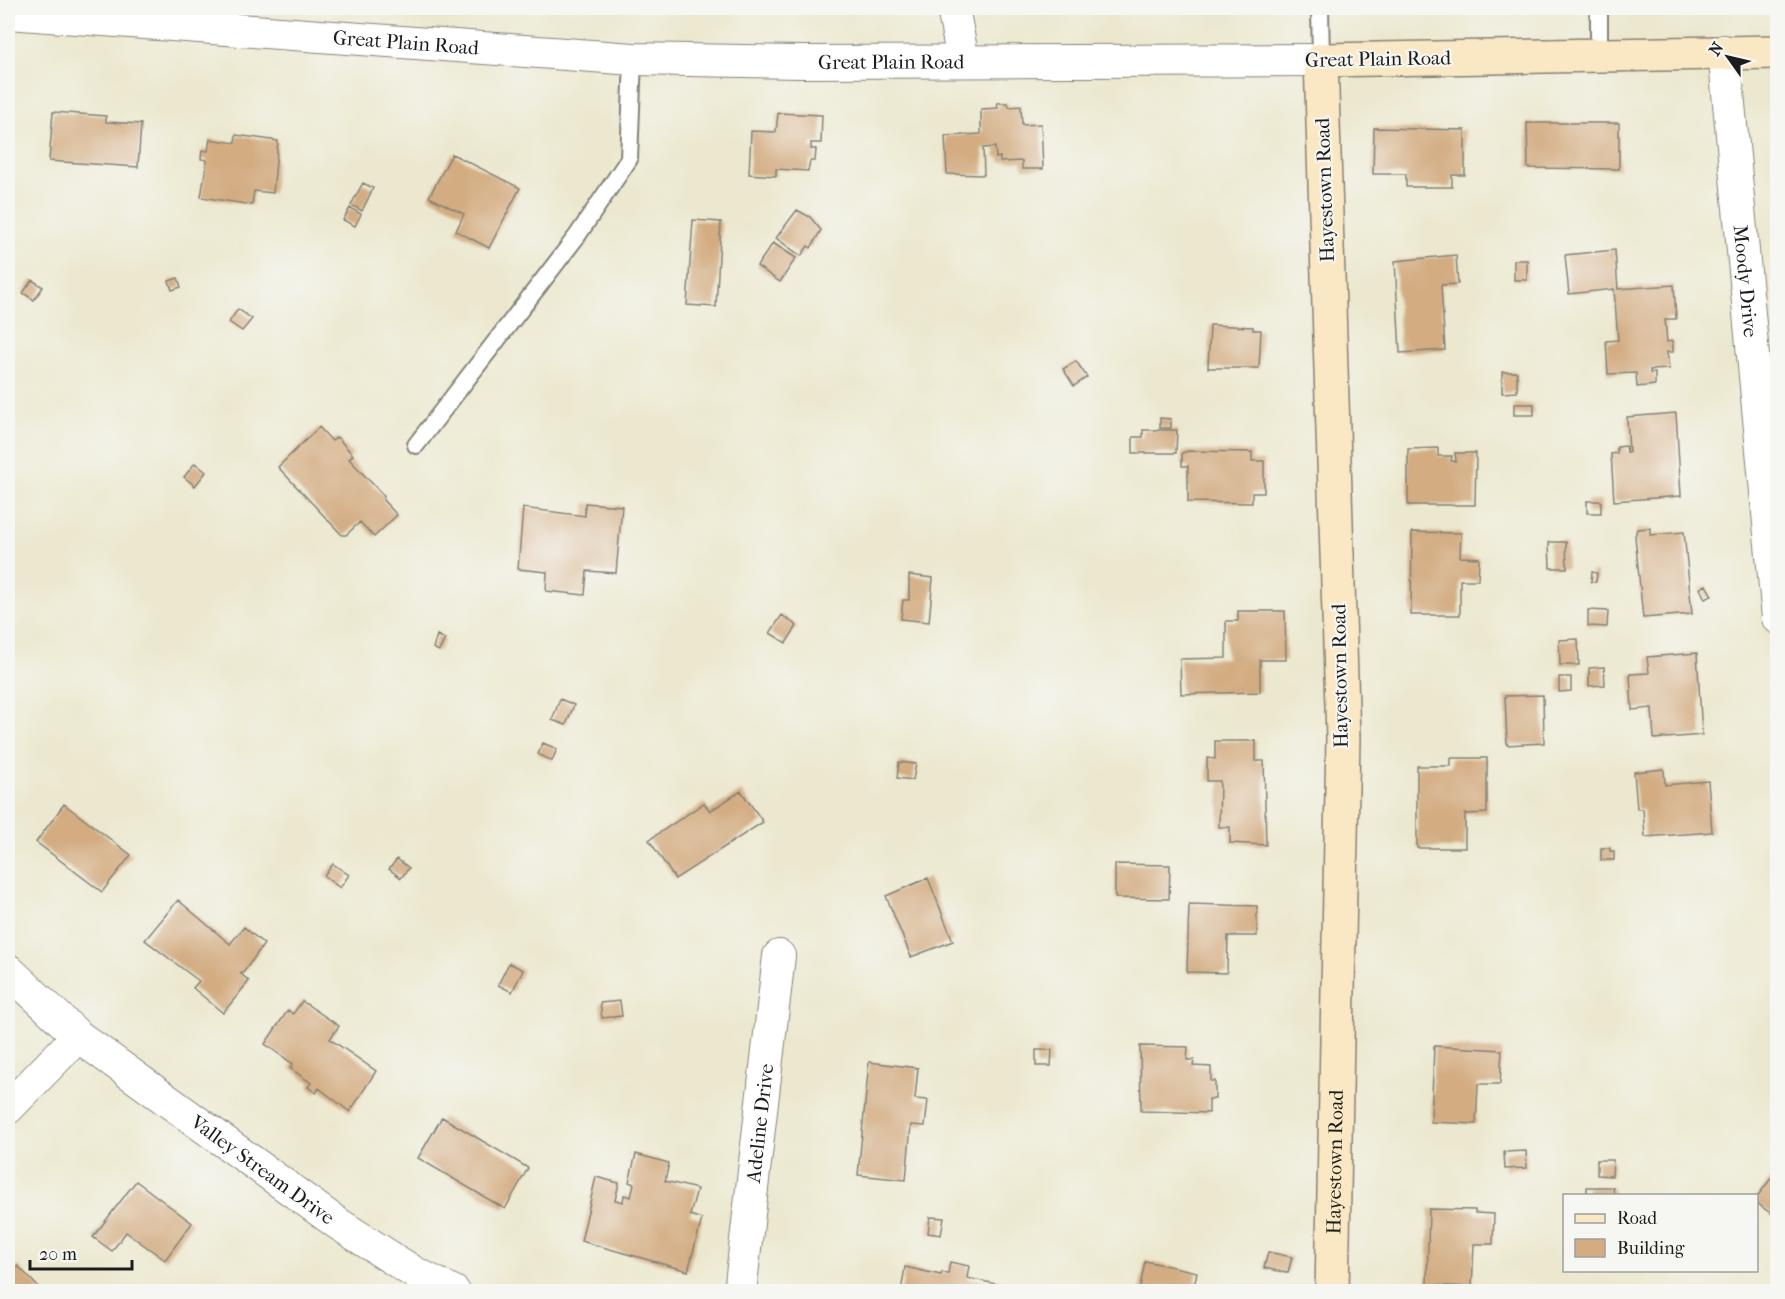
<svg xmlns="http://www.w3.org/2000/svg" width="1785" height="1299" viewBox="0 0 1785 1299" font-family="'IM FELL French Canon',serif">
	<rect width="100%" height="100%" fill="#f6f6f2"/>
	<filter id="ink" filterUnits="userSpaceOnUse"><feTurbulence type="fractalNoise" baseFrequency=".0167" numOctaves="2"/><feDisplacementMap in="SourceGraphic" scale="12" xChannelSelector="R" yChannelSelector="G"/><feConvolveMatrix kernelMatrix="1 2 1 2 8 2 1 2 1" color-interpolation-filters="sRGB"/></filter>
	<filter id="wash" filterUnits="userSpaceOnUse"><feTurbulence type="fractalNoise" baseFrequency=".008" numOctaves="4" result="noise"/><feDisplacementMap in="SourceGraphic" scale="24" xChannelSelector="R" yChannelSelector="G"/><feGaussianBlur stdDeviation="1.35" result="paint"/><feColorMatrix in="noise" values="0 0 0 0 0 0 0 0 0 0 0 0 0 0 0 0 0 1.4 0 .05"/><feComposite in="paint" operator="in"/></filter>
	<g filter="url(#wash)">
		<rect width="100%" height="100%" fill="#ece8cf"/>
		<g id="blocks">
			<path fill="#d3ac81" d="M717,8H730L731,12H717Z
				M997,103H1008L1009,107L1021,106L1022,125L1041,124L1043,169H1022V161L1000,162V157L996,158L995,147L983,148L984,175L947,174L945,136L981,134V109L998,108Z
				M53,112L106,116V122L141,124L138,167L49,161Z
				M778,113L822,115L821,143H811V149H816L815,161H810L808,171L776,169V176L749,174L751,131L776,132Z
				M1527,123H1619V169L1528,168Z
				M1374,128L1465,130V175H1452V187H1406V174H1373Z
				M236,135L278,141L273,193L254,191L252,205L201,197L207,160L201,159L202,150L208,151L210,139L235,143Z
				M452,154L520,188L489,248L456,231L464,214L429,197Z
				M363,183L373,188L362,211L351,205Z
				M350,208L361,214L355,226L343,220Z
				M797,210L810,217L821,230L811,248L808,246L801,256L776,238Z
				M693,220L721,222L716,307L687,305Z
				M773,243L796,258L780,282L757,266Z
				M1615,250L1618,289L1674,285L1676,319H1665L1667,342L1673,341V352H1667L1669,369L1650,370V373H1655V385L1637,387L1636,373L1608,374L1606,341L1618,340L1614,289L1569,294L1565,255Z
				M1456,255L1458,284L1441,285L1445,350L1400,353L1395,261Z
				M1514,260H1527V280H1514Z
				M178,278L181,287L172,290L169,281Z
				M32,280L43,287L34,300L23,293Z
				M238,309L252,319L242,331L229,322Z
				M1210,325L1253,327V330H1261L1259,368H1208Z
				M1076,361L1087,377L1074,386L1063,369Z
				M1502,372H1517V392L1502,393Z
				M1514,404H1534V415H1514Z
				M1676,413L1681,496L1614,501L1611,454L1617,453V447L1626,446L1627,452H1629L1627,417Z
				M1160,418L1171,419V428H1160Z
				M319,427L332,441L337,437L353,455L349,459L384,496L383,500L397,515L374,537L360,522L346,535H342L278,467Z
				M1143,430H1177L1176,453H1133V437H1143Z
				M1438,448V456H1452L1451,461H1456L1455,453H1476L1475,505H1408V449Z
				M1188,451L1252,452V461H1264V493H1252V503L1188,502V466H1182V453Z
				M195,463L206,472L195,486L184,477Z
				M1587,501H1601V513H1587Z
				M585,503L622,506L616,573L587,571L585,595L546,591L547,572L518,569L523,508L585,516Z
				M1650,528V535L1684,532L1692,614L1643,618L1635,536L1637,529Z
				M1412,532L1461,533L1460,557L1479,558L1478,580H1460V615H1411Z
				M1549,542H1566L1567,568H1550Z
				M1592,572L1597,573L1596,582H1591Z
				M909,575L933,578L929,622L901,619L903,600H909Z
				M1706,585L1712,596L1705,599L1700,588Z
				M1588,610L1608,611L1607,627L1588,626Z
				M1238,611H1285L1286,660H1260V692L1181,694L1180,659L1226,658V621H1238Z
				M782,615L797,626L786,643L770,633Z
				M437,635L445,639L439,651L433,648Z
				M1578,639L1579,665H1560L1559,640Z
				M1697,653L1702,735L1654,739L1652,708L1632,710L1630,674L1649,673L1647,657Z
				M1604,667L1605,685L1589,686V668Z
				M1559,677H1571V691L1559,692Z
				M1543,695L1544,743L1507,745L1505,696Z
				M560,699L574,705L566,725L552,720Z
				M1215,741H1256V761H1264L1266,845L1230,843V827H1219L1220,781H1207V758L1215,759Z
				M543,743L557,749L552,761L538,754Z
				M1451,758H1487V813L1465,814V848H1417V766H1451Z
				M899,762L916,764L913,780L897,778Z
				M1664,769L1665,785L1708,781L1712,832L1645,837L1643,809H1637L1634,772Z
				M741,791L763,822L675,879L649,840L704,803L710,811Z
				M64,804L131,855L102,892L36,842Z
				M1601,848H1610V851H1614V860H1601Z
				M397,859L409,868L401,878L389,869Z
				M333,864L349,875L340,888L324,876Z
				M1115,864L1170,865L1169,899L1115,898Z
				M928,878L953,941L911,957L886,896Z
				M178,900L230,944L244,927L264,944L243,973H240L249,981L223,1013L193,988L199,981L145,940Z
				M1189,904L1257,906V936H1228L1227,973L1187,972Z
				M509,963L523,970L512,992L498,985Z
				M302,1001L339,1026L330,1039L376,1071L350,1112L319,1088L316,1093L308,1087L311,1083L290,1068L293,1064L265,1044L288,1010L293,1014Z
				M620,1001L622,1016L602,1018L600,1003Z
				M1140,1046L1188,1047L1187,1060H1194L1193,1066L1211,1067V1081H1215V1099H1209V1113L1141,1111Z
				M1434,1046L1502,1050L1500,1084H1478L1476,1124L1431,1122Z
				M1036,1050H1052L1051,1066H1036Z
				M869,1062L918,1068L915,1099L928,1100L925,1126L911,1125L906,1180L858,1175Z
				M442,1117L528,1168L505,1209L418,1158Z
				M1526,1151L1527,1168L1505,1169L1504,1152Z
				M636,1154L669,1163L665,1181L697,1189L690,1215L702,1219L688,1271L581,1241L596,1177L619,1183L615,1200L623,1202L624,1195L631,1197L634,1184L629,1182Z
				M1597,1160H1613L1612,1176L1597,1175Z
				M1778,1169V1218L1756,1203V1198Z
				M136,1181L192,1223L165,1260L126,1232L112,1251L93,1237Z
				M1587,1187H1613L1614,1196H1587Z
				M1429,1209L1475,1210V1213L1494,1214L1493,1244H1474L1472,1287L1427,1285Z
				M930,1217L944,1218L941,1235L928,1233Z
				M1268,1252L1292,1257L1288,1273L1264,1268Z
				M1145,1261L1197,1272L1193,1292H1139Z
				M950,1262L969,1266L967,1278L1016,1288L1015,1292H901L905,1267L941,1275L942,1272L948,1274Z
				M18,1266L43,1292H8V1277Z"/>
		</g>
	</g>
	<g filter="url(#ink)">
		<use href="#blocks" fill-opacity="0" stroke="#848276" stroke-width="1.5"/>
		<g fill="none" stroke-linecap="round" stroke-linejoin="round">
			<g stroke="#848276" stroke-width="20">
				<path id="lane" d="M1320,8L1321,60
					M1599,57V8
					M416,445L577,236L629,159L633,59"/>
			</g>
			<g stroke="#848276" stroke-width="34">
				<g id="street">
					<path d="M953,8L963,60"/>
					<path id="s1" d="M8,13L633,59L800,62L1321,60"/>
					<path id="s2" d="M1724,51L1778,618"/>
					<path d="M8,970L78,1036L8,1108"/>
					<path id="s3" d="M78,1036L337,1223L415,1273L454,1292"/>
					<path id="s4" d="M740,1292L779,956"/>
				</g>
			</g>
			<g stroke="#848276" stroke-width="36">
				<g id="secondary">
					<path id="s5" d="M1332,1292L1343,738L1321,60L1778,52"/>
				</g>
			</g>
			<use href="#lane" stroke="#fff" stroke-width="16"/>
			<use href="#street" stroke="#fff" stroke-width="32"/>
			<use href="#secondary" stroke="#fae7c3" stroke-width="33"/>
		</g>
	</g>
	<g text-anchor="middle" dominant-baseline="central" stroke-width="4.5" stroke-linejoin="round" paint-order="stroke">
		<g font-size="20" fill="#1c1c1c" stroke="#f6f6f2">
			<text stroke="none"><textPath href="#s1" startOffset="399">Great Plain Road</textPath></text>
			<text transform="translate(1378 59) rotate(-1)">Great Plain Road</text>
			<text stroke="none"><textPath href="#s1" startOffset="885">Great Plain Road</textPath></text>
			<text transform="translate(1325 190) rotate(-92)">Hayestown Road</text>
			<text stroke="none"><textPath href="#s2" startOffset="231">Moody Drive</textPath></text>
			<text transform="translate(1340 676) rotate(-91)">Hayestown Road</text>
			<text stroke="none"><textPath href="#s4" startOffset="170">Adeline Drive</textPath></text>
			<text stroke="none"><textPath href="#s5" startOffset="130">Hayestown Road</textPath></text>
			<text stroke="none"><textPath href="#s3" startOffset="228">Valley Stream Drive</textPath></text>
		</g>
	</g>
	<rect width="1785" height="1299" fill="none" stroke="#f6f6f2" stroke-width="30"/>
	<rect x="1563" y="1194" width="195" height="78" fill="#f6f6f2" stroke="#9f9f9c" stroke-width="1.5"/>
	<rect x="1575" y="1214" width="30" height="9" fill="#fae7c3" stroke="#9f9f9c" stroke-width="1.5"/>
	<text x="1617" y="1224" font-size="18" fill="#1c1c1c">Road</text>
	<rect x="1575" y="1239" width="30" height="18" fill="#d3ac81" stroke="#9f9f9c" stroke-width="1.5"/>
	<text x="1617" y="1254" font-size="18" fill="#1c1c1c">Building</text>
	<g transform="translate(1728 57) rotate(304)" stroke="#f6f6f2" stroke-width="4.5" paint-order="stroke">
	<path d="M0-4.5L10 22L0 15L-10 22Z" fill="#1c1c1c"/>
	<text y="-9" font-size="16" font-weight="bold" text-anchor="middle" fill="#1c1c1c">N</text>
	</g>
	<path d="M30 1260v9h102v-9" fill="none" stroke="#1c1c1c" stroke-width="3"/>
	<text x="39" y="1260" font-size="18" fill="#1c1c1c" stroke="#f6f6f2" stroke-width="4.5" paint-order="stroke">20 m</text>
</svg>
